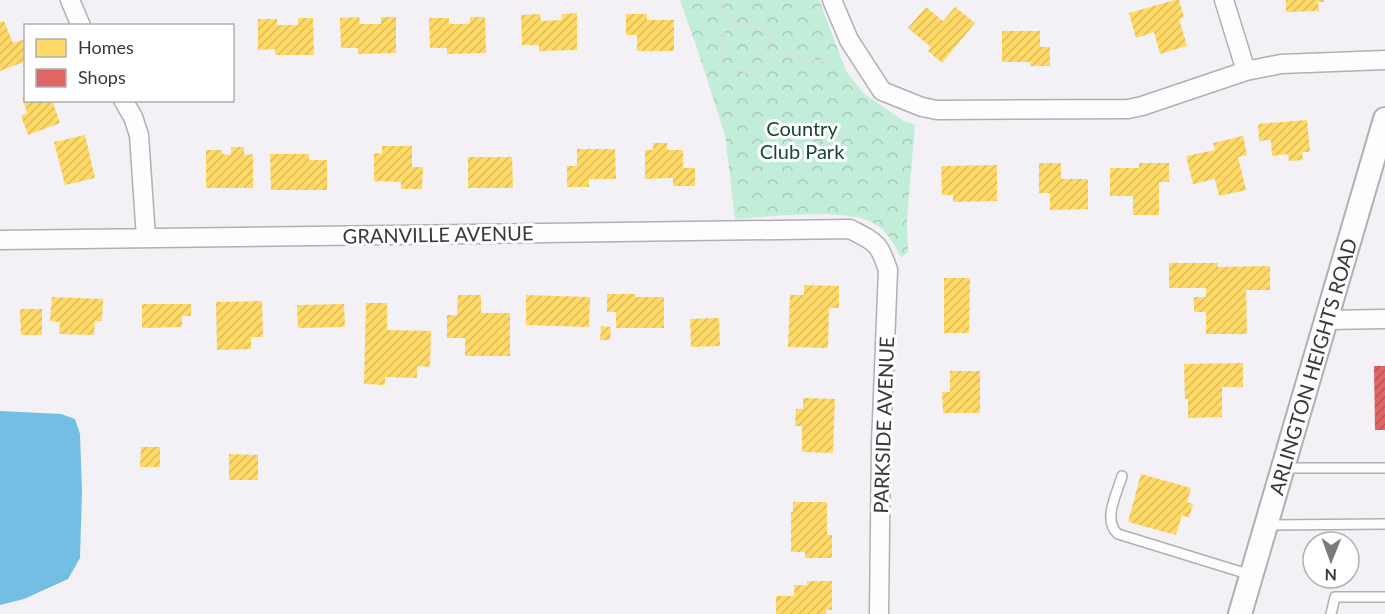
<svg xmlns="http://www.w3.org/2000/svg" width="1385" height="614" viewBox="0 0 1385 614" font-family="Lato,sans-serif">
	<defs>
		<pattern id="park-crowns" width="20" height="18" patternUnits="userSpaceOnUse" patternTransform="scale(1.5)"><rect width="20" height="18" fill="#c2edd8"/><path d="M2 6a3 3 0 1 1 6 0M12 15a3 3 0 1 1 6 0" fill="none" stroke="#a7ccba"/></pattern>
		<pattern id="homes-hatch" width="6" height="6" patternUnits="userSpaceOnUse" patternTransform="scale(1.5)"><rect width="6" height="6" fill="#ffd966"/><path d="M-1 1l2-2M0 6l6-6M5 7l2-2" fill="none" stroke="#dbbb59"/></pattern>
		<pattern id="shops-hatch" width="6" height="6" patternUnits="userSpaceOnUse" patternTransform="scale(1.5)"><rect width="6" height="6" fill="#e06666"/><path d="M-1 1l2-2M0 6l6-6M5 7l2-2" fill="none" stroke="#b75555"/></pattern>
	</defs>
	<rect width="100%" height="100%" fill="#f3f1f5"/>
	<path fill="url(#park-crowns)" d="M680,0H819L846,71L863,93L902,120L915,125L907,219L908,252L901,257C894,244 888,232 875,224C850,207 767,217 735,219L725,135L696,45Z"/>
	<path fill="#73bfe4" d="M0,411L61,414L75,419L80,434L82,491L80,558L68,579L24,599L0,605Z"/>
	<path fill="url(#homes-hatch)" d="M1175,0H1179L1184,17L1179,19L1187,46L1160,54L1154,32L1136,38L1129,13Z
		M1286,0H1324V2H1318L1319,11L1286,12Z
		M926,7L943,21L955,7L975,23L942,63L928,51L931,47L908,28Z
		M577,13V50L539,51V45H522L521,15L540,14L541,21L562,20V14Z
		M626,14H647V20H674V51H637V35H626Z
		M359,17L360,24H381V17H396V53L358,54V48H341L340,18Z
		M470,17H485L486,53L447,54V48H430L429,18H449V24H470Z
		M298,18H313L314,55H275V49L258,50V19H277V25H298Z
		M4,21L13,43L26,39V61L0,71V22Z
		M1002,31H1040V47H1050V66H1030V62H1002Z
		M26,96V100H52L60,123L28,135L21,116L27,113L22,97Z
		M1307,120L1310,152H1302L1303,160L1289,161L1288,154L1272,156L1271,140L1259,141L1258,124Z
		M85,135L95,178L65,185L54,142Z
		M1243,136L1247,155L1238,157L1246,190L1219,196L1215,179L1193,184L1186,156L1215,150L1213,143Z
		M653,143H667V150H683V168H695V186H673V178L645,179V150H653Z
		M382,146H412V167H423L422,189H401V182L374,181V153L382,154Z
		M231,147H244V155L253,154V188H206V150H222V154L231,155Z
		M577,149H615L616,179H589V187H567V166H577Z
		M270,154H309V160H327V190H271Z
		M468,157H512L513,188H468Z
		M1039,163H1061V179H1088V209L1050,210V193H1039Z
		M1139,163H1169V182H1159V215H1133V196H1110V168H1139Z
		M997,165V201L953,202V195H942L941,166Z
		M1169,263H1218V267L1270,266V290H1246L1247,334H1206V312H1194V297H1206V288H1169Z
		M944,278H970L969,333H944Z
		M804,285L839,286V308H829L828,348L788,347L790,295H804Z
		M607,294H635V297H664V328H616V312H607Z
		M458,295H481V313H510V356H465V338H447V315H457Z
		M526,295L590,297L589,327L526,325Z
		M52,297L103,299L102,321H95L94,335L59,334L60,322L50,321Z
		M262,301L263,337H251V349L217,350L216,302Z
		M366,303H387V330L431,331L430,367L417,366V378L385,377V385L364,384Z
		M142,304H191V316H182V327L142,328Z
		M344,304L345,327L298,328L297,305Z
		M20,309H42V335H21Z
		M719,318L720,346L691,347L690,319Z
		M601,326L611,327L610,340H600Z
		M1243,363V387H1222V417L1188,418V399H1185L1184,364Z
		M950,371H980V413H943L942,392H950Z
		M803,398L835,399L833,453L802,452V426H795L796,409H803Z
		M141,447H160V467H140Z
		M229,454L258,455V480H229Z
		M1141,474L1191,488L1187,502L1193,504L1189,518L1182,515L1176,535L1128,522Z
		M793,502H827V535H832V558H805V552H791V512H793Z
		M807,581H832V610H826V614H776V596H794V585H807Z"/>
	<path fill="url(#shops-hatch)" d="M1374,366H1385V430H1375Z"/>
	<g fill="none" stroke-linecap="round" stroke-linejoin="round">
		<g stroke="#b0afb2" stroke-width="12">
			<path id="service" d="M1282,468H1385
				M1122,476C1117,494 1102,520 1118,534L1251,575
				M1267,525L1385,524
				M1331,614L1335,597H1385"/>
		</g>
		<g stroke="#b0afb2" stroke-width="21">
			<path id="minor" d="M70,0L81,26
				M832,0L849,40L882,91L922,107L937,110L1128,109L1142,106L1246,71L1281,64L1385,60
				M1224,0L1246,71
				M123,100L133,117L139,135L146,238
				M0,240L850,229C875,242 879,242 888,270L881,444L879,614
				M1326,320L1385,319"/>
		</g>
		<g stroke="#b0afb2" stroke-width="26">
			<g id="tertiary">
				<path id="s1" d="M1240,614L1385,119"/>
			</g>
		</g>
		<path stroke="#deddde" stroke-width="3" stroke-dasharray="3 4.5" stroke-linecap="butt" d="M722,0L725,11L732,25C728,29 723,34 722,40C715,61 735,79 755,69C762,66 767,60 773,54L820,61L834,59
			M733,25C760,20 767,28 773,54"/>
		<use href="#service" stroke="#fdfdfe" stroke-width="9"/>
		<use href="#minor" stroke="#fdfdfe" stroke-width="18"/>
		<use href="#tertiary" stroke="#fdfdfe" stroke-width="22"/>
	</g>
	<g text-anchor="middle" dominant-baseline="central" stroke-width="6" stroke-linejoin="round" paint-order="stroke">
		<g font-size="20" fill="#194632" stroke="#fff">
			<text x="802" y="128">Country<tspan x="802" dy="23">Club Park</tspan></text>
		</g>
		<g font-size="20" fill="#39383b" stroke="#fff">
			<text transform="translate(438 234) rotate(-1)">GRANVILLE AVENUE</text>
			<text stroke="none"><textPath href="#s1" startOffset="258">ARLINGTON HEIGHTS ROAD</textPath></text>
			<text transform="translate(883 425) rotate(-88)">PARKSIDE AVENUE</text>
		</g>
	</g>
	<rect x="24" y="24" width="210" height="78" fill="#ffffff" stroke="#b0afb1" stroke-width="1.5"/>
	<rect x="36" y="39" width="30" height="18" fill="#ffd966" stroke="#b0afb1" stroke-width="1.5"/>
	<text x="78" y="54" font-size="18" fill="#39383b">Homes</text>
	<rect x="36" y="69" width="30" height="18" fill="#e06666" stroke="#b0afb1" stroke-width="1.5"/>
	<text x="78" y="84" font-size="18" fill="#39383b">Shops</text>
	<g transform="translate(1331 560) rotate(181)"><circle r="28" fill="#ffffff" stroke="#b0afb1" stroke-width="1.5"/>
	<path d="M0-4.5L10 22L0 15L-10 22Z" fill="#7a797c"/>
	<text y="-9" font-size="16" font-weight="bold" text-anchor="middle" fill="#39383b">N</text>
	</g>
</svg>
